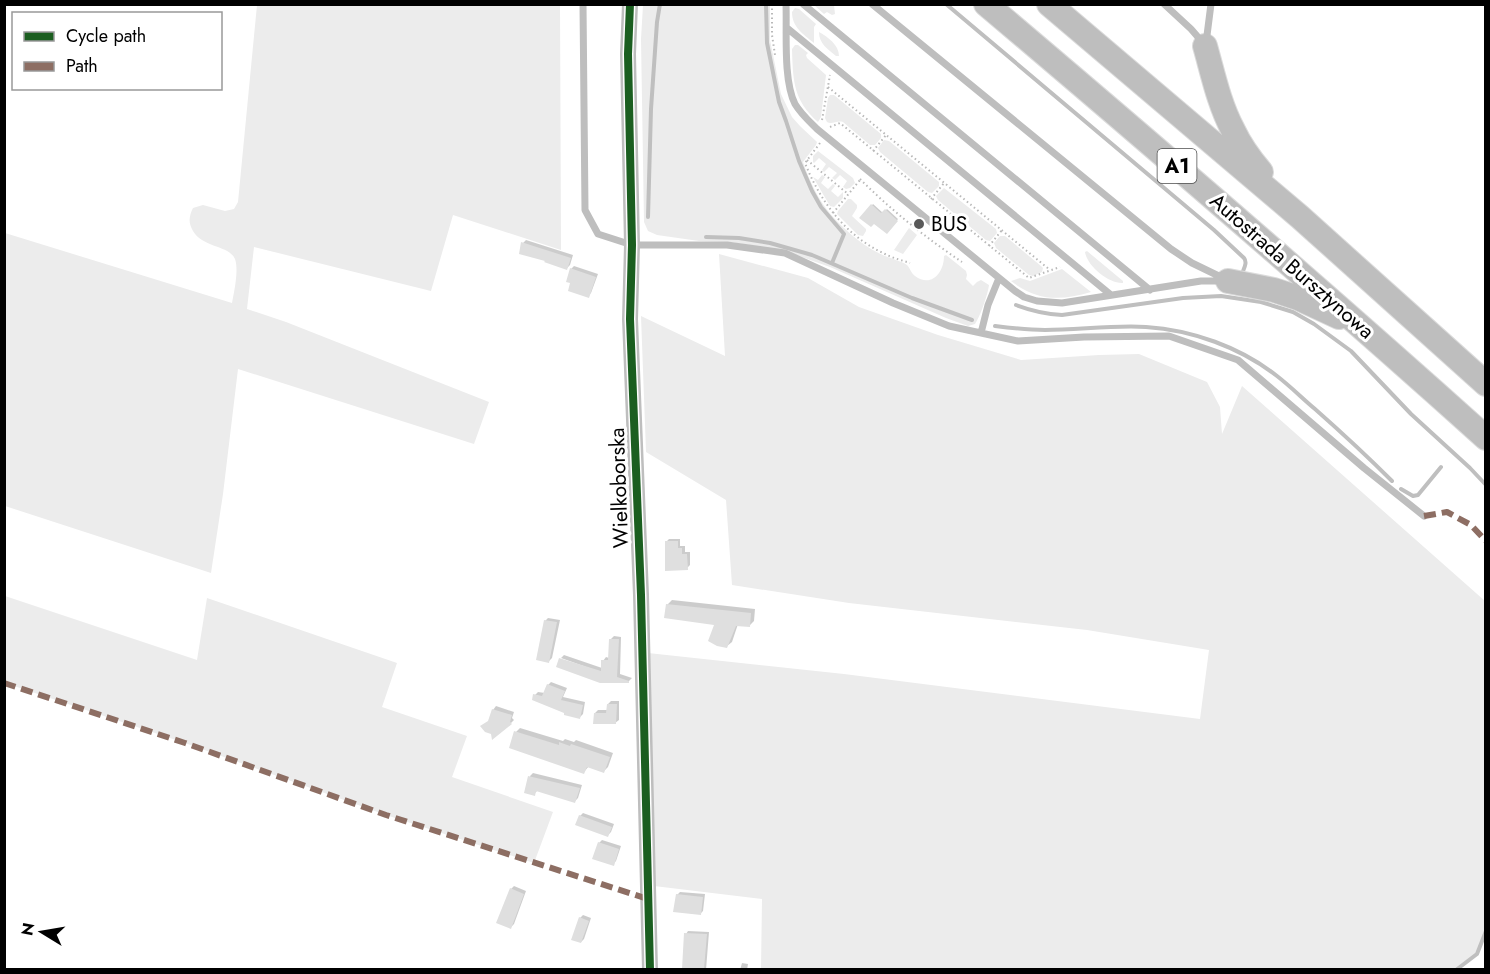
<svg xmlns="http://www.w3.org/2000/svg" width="1490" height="974" viewBox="0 0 1490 974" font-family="Jost,sans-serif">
	<rect width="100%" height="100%" fill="#fff"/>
	<path fill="#ececec" d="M257,5H560L561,250L453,215L431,291L254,247L247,309L286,322L489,402L474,444L238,369L223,494L211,573L5,506V233L232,303C234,292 239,270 235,259C229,245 203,248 193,231C188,223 189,216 193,208L203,205L225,211L234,209L238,202Z
		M643,5H770V40L781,94L792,117L800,126L817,142L816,145L803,162C810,182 819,202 834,218C849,234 866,248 885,256C892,259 901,261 907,265C910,268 911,273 915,276C931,288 944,273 944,256L946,255L966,271L967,275L966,279L973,286L977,282L981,280L989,285C988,294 980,317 975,324L968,326L946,318L830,267L782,250L730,242L699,241L657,235L648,231L644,222L641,39Z
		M814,5H834L835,14L832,15L827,12L824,14Z
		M795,8L799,9L816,24L814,27V43C803,34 792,27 792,12Z
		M819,32C828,37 839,45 839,56H836C828,49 819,44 819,32Z
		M795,45H798L808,53L806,55L807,58L826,75L821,117L818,122C793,100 793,80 792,49Z
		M830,95H834L881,134V138L875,145H870L843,122C837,120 832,125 827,122L825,118L828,98Z
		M884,140L889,141L939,182V186L932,193L928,192L880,152L878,148Z
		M818,151L853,178L855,183L850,188L846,189L843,187L847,181L840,175L835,180L832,178L837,173L829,167L824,172L822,170L826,164L819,158L814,163L813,162V156Z
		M822,175L825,177L821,183L828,189L833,184L835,186L831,191L838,197L843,192V198L834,207L830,206L813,177L818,180Z
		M944,188L996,229L997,233L990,241L986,240L938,200L936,196Z
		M848,199H851L857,205V208L852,216L866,229V231L863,236L858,235L837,214L838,211Z
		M909,228L917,235L903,254L894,250Z
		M1000,236H1005L1041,266L1043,268L1042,272L1033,276L1029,275L996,248L994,243Z
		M1087,251L1123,281V283C1109,284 1087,266 1085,252Z
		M719,254L808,278L859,307L938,335L1021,360L1099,355L1139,354L1207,382L1220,407L1222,434L1242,386L1485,601L1486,933L1477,954L1456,970L761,969L762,899L654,886L648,653L844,674L1200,719L1209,650L1087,630L849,603L732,585L726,500L646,452L641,316L725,356Z
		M1062,269L1091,292C1060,301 1037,301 1011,281L1020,278L1030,281Z
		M5,596L197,660L207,598L397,663L382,707L467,736L452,777L553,812L534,863L386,815L185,743L5,683Z"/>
	<path fill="#0003" d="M873,204L883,213L887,209L898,219L887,232L874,222L862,218Z
		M526,240L573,255L570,265L567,268L523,243Z
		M574,266L598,274L591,293L588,296L571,269Z
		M669,539H680V546H685V552H690V565L687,568L666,542Z
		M672,600L755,609L754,621L749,626L738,624L732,642L727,646L716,623L667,605Z
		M548,618L560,620L552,658L549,661L545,621Z
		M614,636L621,637L620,674L632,678L628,682L561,658L564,655L602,668L603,661L606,657L609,658L610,640Z
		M551,682L567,688L563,697L585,702L583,714L580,717L566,712L535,695L538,692L545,693L548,685Z
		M611,701H619V720L615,723L595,713L598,710H608V704Z
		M496,706L514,712L512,718L514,720L511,723L490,720L493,710Z
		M520,728L563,741L565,739L574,742L576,740L613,753L608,767L604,771L589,766L584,772L516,732Z
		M533,773L582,785L578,798L575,801L538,790L534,794L530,776Z
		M583,813L614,824L611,832L608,835L580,816Z
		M602,840L621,846L616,861L613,864L599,843Z
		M514,886L526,891L514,924L511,927V889Z
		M680,892L705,894L703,911L700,914L677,895Z
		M583,915L591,918L584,939L581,942L580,918Z
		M688,931L709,932L706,970H684L686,934Z
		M742,963L748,964L747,970H740Z"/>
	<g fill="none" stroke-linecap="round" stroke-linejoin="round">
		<path stroke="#bfbfbf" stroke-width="4" d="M766,4L767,43L779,102L786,121L799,161L812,191L821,207L844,234L832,263
			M946,4L1214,230L1244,258C1247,262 1245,266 1243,271
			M648,217L651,109L657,22L660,4
			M706,237L739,238L770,243L812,255L912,298L972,320
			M1016,305C1032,311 1046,314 1062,315L1183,298L1221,296L1261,302L1293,312L1314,324L1351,351L1411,414L1470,468L1486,485
			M995,326C1011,328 1028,330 1045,330C1078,330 1112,325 1146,327C1192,330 1240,347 1277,376C1290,386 1302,398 1315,409C1341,432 1367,456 1392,481
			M1401,489L1413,496L1418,495L1441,467
			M1456,970L1477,954L1486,931"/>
	</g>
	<path fill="#dfdfdf" d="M871,204L881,213L885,209L898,221L887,234L874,224L871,227L859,218Z
		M521,242L571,258L567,270L544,262L545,261L519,254Z
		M570,268L596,277L589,298L568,291L570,283L566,282Z
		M665,541H678V548H682V554H687L688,570L665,571Z
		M666,604L751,613L750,627L736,626L727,648L717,646L708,641L714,625L664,618Z
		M544,620L557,622L549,663L536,660Z
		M609,639H619L617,677L629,681V683H600L556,667L559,658L601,671V660H608Z
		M547,684L565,691L561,700L583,705L580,719L564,715V713L532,700L533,694L542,696Z
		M607,704H617L616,724H593L594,713H606Z
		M492,709L512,715L510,722L512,724L492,740L491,734L485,732L480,726L488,721Z
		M514,731L559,745V742L570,746L571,744L610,757L604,773L587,767L584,774L509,748Z
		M528,776L580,788L575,803L536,791L535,796L524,793Z
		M579,815L612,827L608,837L575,825Z
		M598,842L619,849L614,866L592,859Z
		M510,888L524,894L511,929L496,923Z
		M676,894L703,897L701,915L673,912Z
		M579,917L589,921L581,943L571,940Z
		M684,933L707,934L704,969H682Z"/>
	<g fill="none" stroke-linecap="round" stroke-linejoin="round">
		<g stroke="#dbdbdb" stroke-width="26">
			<path id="motorway" d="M986,4C1154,146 1321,290 1486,438
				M1049,4L1300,217L1486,384
				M1205,46C1213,74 1219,104 1233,130C1240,145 1250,159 1261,172
				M1228,281L1274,290L1298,298L1339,317"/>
		</g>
		<path stroke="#b9b9b9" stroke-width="2" stroke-dasharray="1.5 3" stroke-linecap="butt" d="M772,4V35L775,55
			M828,87L1050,270
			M822,120L830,75
			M830,127L840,123L1029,278L1060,267
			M820,143L805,163C820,201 845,235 883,253C892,258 901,260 910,263
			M873,151L886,135
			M807,160L848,194
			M860,179C891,210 926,238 962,262
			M931,199L944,183
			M833,213L860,180
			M989,246L1002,230"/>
		<path stroke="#bebebe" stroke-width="7" d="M583,4L585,210L598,234L632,245H727L785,253L893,303L949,326L1018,341L1084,337L1169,336L1238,360L1364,468L1424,516
			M786,4C787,32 783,80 795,104C801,114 809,121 817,129L1015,291L1024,297L1037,301L1062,303L1201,281H1224
			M803,4L1150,290
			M872,4L1171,249L1192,263L1225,279
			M1164,4L1191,29L1204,44
			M787,28L1111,295
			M1206,43L1211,4
			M981,333L988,305L999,278"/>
		<path stroke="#bebebe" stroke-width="16" d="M630,4L628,54L632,245L630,319L641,595L650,970"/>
		<use href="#motorway" stroke="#bebebe" stroke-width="24"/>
		<path stroke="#8d6e63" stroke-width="6" stroke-dasharray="12 6" stroke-linecap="butt" d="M1424,516L1447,512L1471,525L1486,541
			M4,683L185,743L386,815L648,899"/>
		<g stroke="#fff" stroke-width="11">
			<path id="cycleway" d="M630,4L628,54L632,245L630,319L641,595L650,970"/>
		</g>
		<use href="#cycleway" stroke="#1b5e20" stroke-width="8"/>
	</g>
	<circle fill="#595959" stroke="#fff" stroke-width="2" cx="919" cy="224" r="6"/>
	<g text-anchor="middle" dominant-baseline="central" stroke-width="6" stroke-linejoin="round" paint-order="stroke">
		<rect fill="#fff" stroke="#4c4c4c" stroke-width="1.5" x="1157.5" y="149" width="39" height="34" rx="4.5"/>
		<g font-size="20" font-weight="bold" fill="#000">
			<text x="1177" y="166">A1</text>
		</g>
		<g font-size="21" fill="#000" stroke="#fff" text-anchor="start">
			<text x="931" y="224">BUS</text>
		</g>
		<g font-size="21" fill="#000" stroke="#fff">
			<text transform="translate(1292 266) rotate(41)">Autostrada Bursztynowa</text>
			<text transform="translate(619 488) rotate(-92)">Wielkoborska</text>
		</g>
	</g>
	<rect width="1490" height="974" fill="none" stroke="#000000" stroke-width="12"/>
	<rect x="12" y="12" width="210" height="78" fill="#ffffff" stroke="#999999" stroke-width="1.5"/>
	<rect x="24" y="32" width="30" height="9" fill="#1b5e20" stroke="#999999" stroke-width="1.5"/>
	<text x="66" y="42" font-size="18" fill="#000000">Cycle path</text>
	<rect x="24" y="62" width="30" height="9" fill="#8d6e63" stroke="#999999" stroke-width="1.5"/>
	<text x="66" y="72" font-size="18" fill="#000000">Path</text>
	<g transform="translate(42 932) rotate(281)" stroke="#ffffff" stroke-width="4.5" paint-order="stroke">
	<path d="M0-4.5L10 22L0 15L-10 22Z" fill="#000000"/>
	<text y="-9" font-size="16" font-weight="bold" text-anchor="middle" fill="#000000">N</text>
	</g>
</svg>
